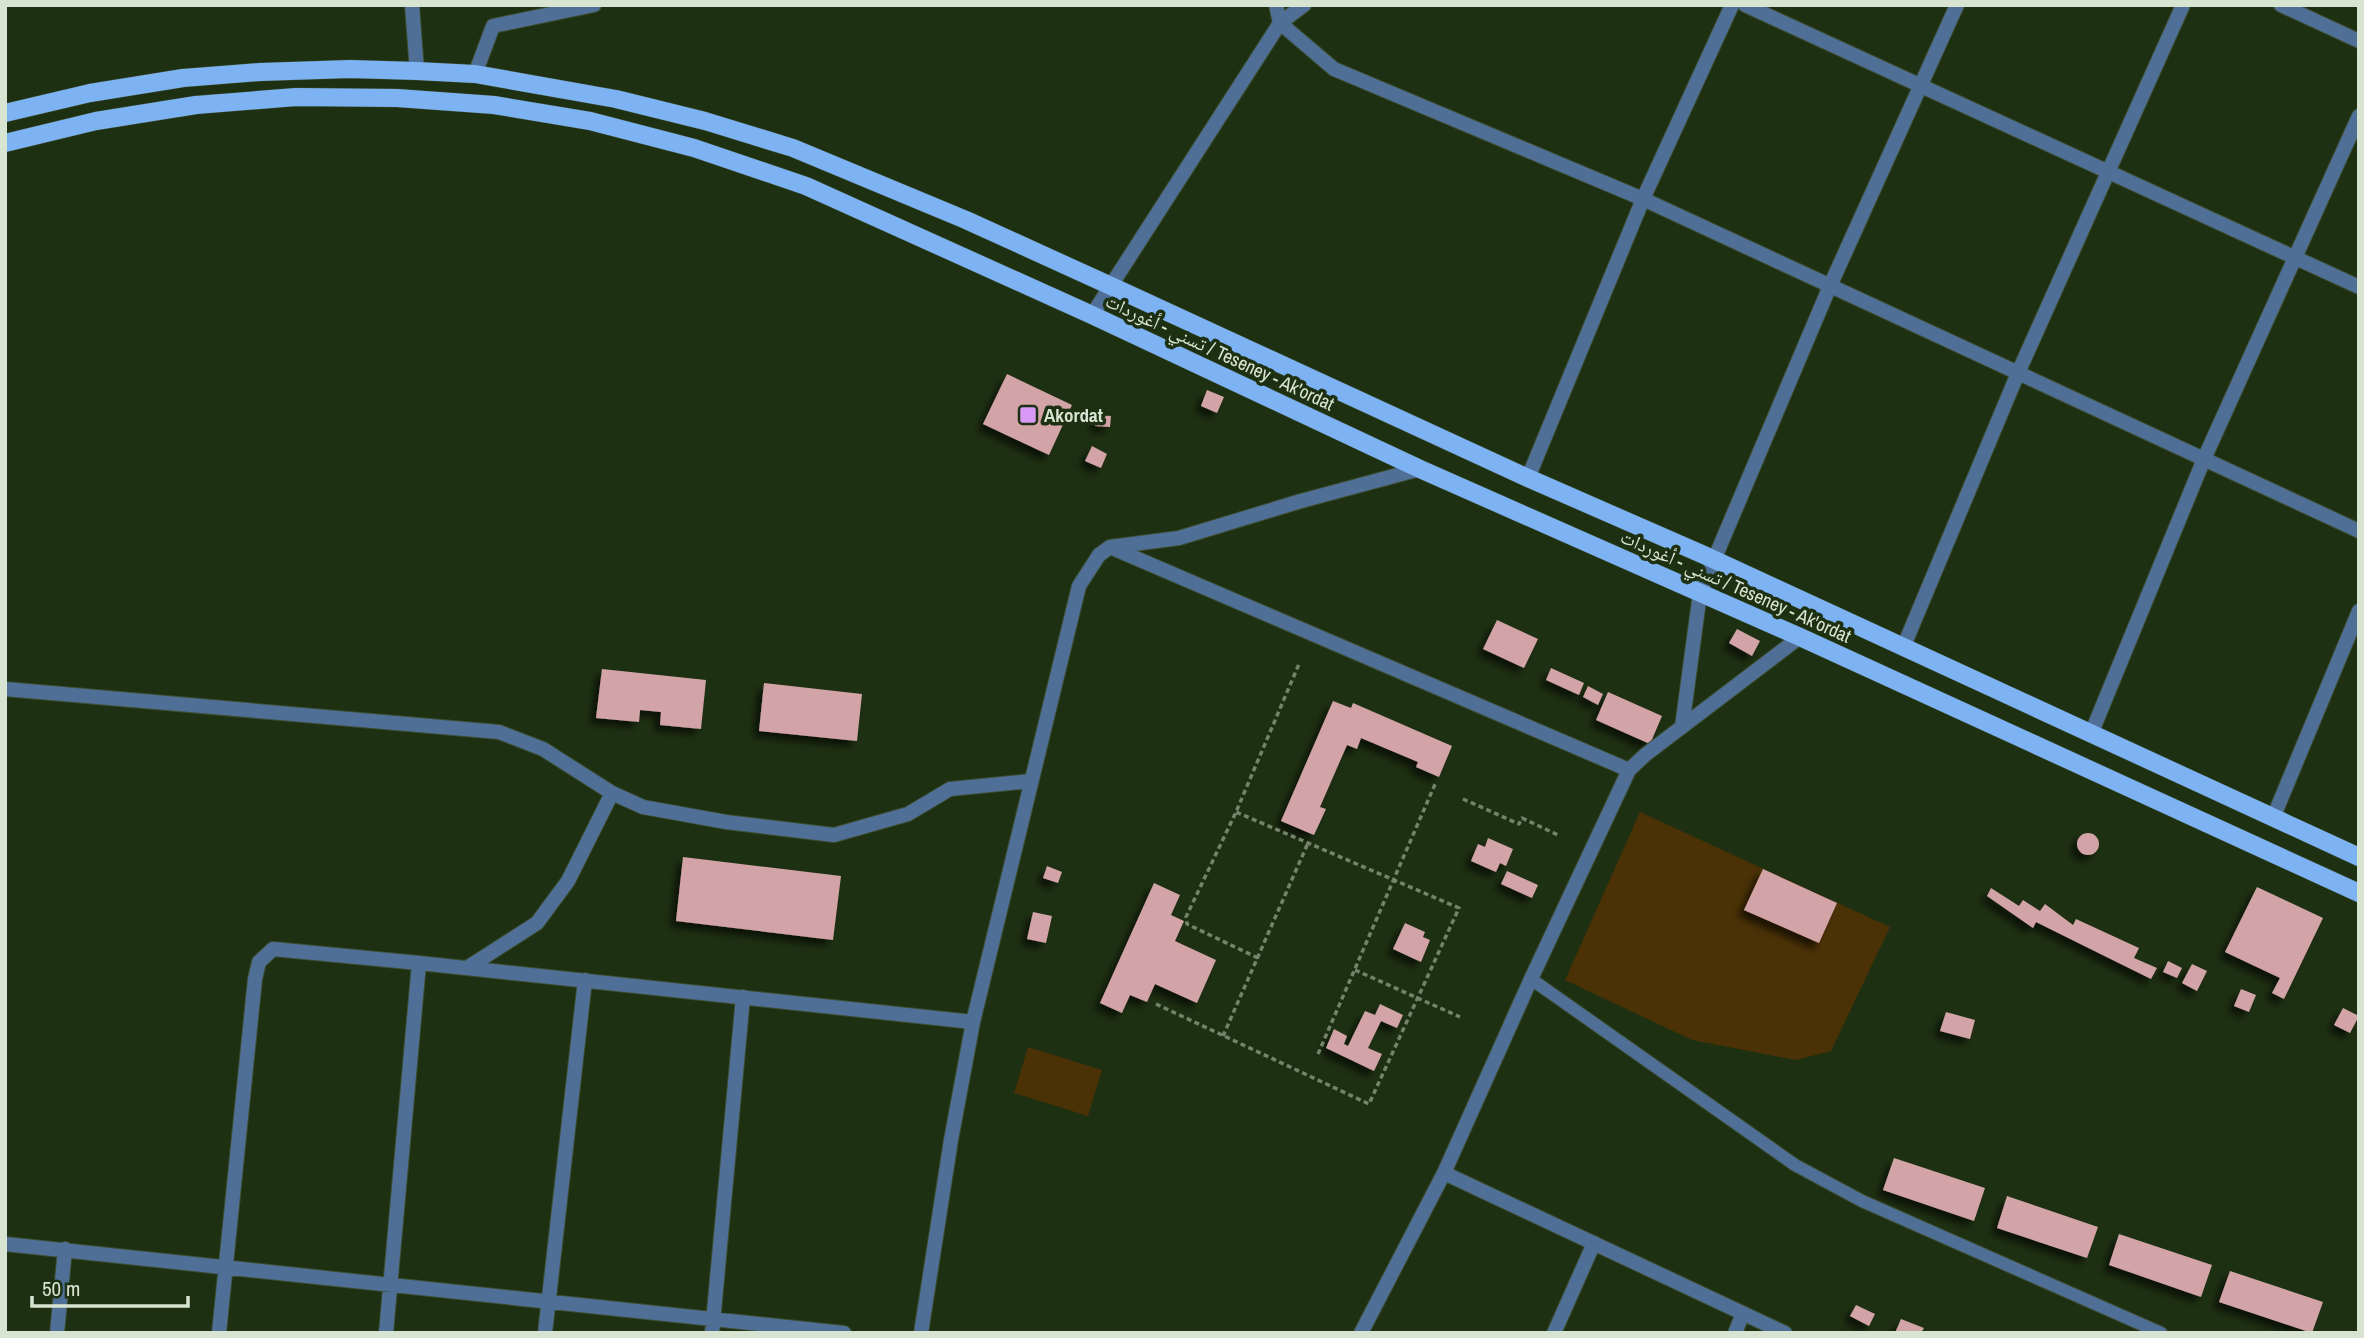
<svg xmlns="http://www.w3.org/2000/svg" width="2364" height="1338" viewBox="0 0 2364 1338" font-family="'Archivo Narrow','Noto Naskh Arabic',sans-serif">
	<defs>
		<filter id="shadow"><feDropShadow dx="-6" dy="6" stdDeviation="3.5" flood-color="#0009"/></filter>
	</defs>
	<rect width="100%" height="100%" fill="#1e3012"/>
	<path fill="#4a3106" d="M1640,812L1890,927L1831,1051L1796,1060L1692,1040L1565,980Z
		M1028,1047L1102,1070L1088,1116L1014,1093Z"/>
	<path fill="#d3a4a7" filter="url(#shadow)" d="M1007,374L1072,405L1049,455L983,424Z
		M1207,390L1224,397L1217,413L1201,406Z
		M1096,415L1111,416L1110,427L1095,426Z
		M1092,446L1107,454L1101,468L1085,461Z
		M1497,620L1538,639L1524,668L1483,649Z
		M1737,629L1760,641L1752,656L1729,643Z
		M1551,668L1584,683L1579,695L1546,680Z
		M602,669L706,680L701,729L660,725L661,712L640,710L639,722L596,718Z
		M764,683L862,694L857,741L759,731Z
		M1588,686L1603,694L1598,705L1583,697Z
		M1608,692L1662,716L1650,744L1596,720Z
		M1333,701L1351,708L1353,703L1452,746L1439,777L1416,767L1418,762L1361,738L1357,749L1347,745L1320,807L1326,809L1314,835L1281,821Z
		M2077 844a11 11 0 1 1 22 0a11 11 0 1 1-22 0Z
		M1488,838L1513,849L1506,866L1500,863L1496,872L1471,861L1478,844L1485,847Z
		M683,857L841,876L833,940L676,921Z
		M1047,866L1062,872L1058,883L1043,878Z
		M1763,869L1837,903L1819,943L1744,910Z
		M1507,871L1538,885L1532,898L1501,884Z
		M1154,883L1180,895L1171,915L1184,921L1175,941L1216,960L1197,1003L1155,984L1147,1002L1130,995L1122,1013L1100,1003Z
		M2257,887L2323,918L2284,999L2272,993L2280,978L2225,952Z
		M1991,888L2019,906L2023,900L2040,911L2045,904L2073,925L2076,919L2139,948L2134,958L2157,968L2151,979L2036,922L2033,928L1987,896Z
		M1033,912L1052,916L1046,943L1027,939Z
		M1405,923L1425,932L1423,937L1430,940L1421,962L1393,949Z
		M2168,961L2182,968L2177,978L2163,972Z
		M2192,964L2207,971L2197,991L2182,983Z
		M2241,989L2256,995L2249,1012L2234,1006Z
		M1380,1004L1403,1015L1397,1028L1381,1021L1368,1048L1382,1054L1374,1071L1326,1048L1334,1029L1347,1036L1344,1044L1348,1046L1365,1011L1375,1015Z
		M2343,1008L2359,1016L2350,1033L2334,1025Z
		M1946,1012L1975,1020L1970,1039L1940,1031Z
		M1894,1158L1985,1188L1974,1221L1883,1190Z
		M2007,1196L2098,1227L2087,1258L1997,1228Z
		M2119,1234L2212,1265L2201,1297L2109,1265Z
		M2230,1271L2323,1302L2312,1333L2219,1302Z
		M1856,1305L1875,1314L1869,1326L1850,1316Z
		M1901,1319L1924,1328L1921,1333H1895Z"/>
	<g fill="none" stroke-linecap="round" stroke-linejoin="round">
		<g stroke="#3c4d31" stroke-width="14">
			<path id="service" d="M1531,979L1795,1165L1862,1201L2161,1333"/>
		</g>
		<g stroke="#3c4d31" stroke-width="16">
			<path id="minor" d="M412,5L417,71
				M1276,5L1280,23L1334,69L1643,199L2359,531
				M1745,5L2359,287
				M2281,5L2359,41
				M475,74L493,26L594,5
				M1092,315L1280,23L1304,5
				M1528,478L1643,199L1732,5
				M1110,547L1629,770
				M1903,648L2018,373L2183,5
				M5,689L499,732L543,749L612,793L643,807L726,822L834,835L908,814L950,789L1031,781
				M1682,727L1700,593L1830,286L1957,5
				M2091,734L2204,459L2359,116
				M2273,818L2359,611
				M467,968L537,923L568,881L612,793
				M1444,1173L1785,1333
				M5,1244L844,1333
				M57,1333L65,1249
				M219,1333L255,979L259,962L273,949L419,963L973,1022
				M386,1333L419,963
				M545,1333L585,980
				M712,1333L743,997
				M921,1333L951,1140L973,1022L1079,586L1099,555L1110,547L1179,538L1301,501L1420,469
				M1361,1333L1444,1173L1531,979L1629,770L1645,755L1800,637
				M1554,1333L1594,1243
				M1735,1333L1743,1313"/>
		</g>
		<g stroke="#3c4d31" stroke-width="19">
			<path id="primary" d="M5,113L90,93L183,78L260,72L350,69L417,71L475,74L616,99L705,121L793,148L966,220L1111,286L1528,478L1704,555L2359,857
				M5,143L96,121L196,105L296,97L397,98L494,105L590,121L694,148L806,186L1092,315L1420,469L1800,637L2359,893"/>
		</g>
		<path stroke="#74846b" stroke-width="3.5" stroke-dasharray="5 3.5" stroke-linecap="butt" d="M1463,799L1519,824L1522,818L1560,836
			M1258,958L1187,924L1186,917L1236,812L1299,664
			M1355,970L1460,1017
			M1156,1004L1369,1104L1459,908L1236,812
			M1223,1036L1308,843
			M1318,1054L1436,782"/>
		<use href="#service" stroke="#4f6f96" stroke-width="12"/>
		<use href="#minor" stroke="#4f6f96" stroke-width="14"/>
		<use href="#primary" stroke="#7db2f3" stroke-width="18"/>
	</g>
	<rect fill="#d99af7" stroke="#1e3012" stroke-width="2.5" x="1019" y="406" width="18" height="18" rx="3.5"/>
	<g text-anchor="middle" dominant-baseline="central" stroke-width="7" stroke-linejoin="round" paint-order="stroke">
		<g font-size="19" fill="#d8e4d2" stroke="#1e3012">
			<text transform="translate(1220 352) rotate(25)">تسني - أغوردات / Teseney - Ak'ordat</text>
			<text transform="translate(1736 586) rotate(24)">تسني - أغوردات / Teseney - Ak'ordat</text>
		</g>
		<g font-size="19" font-weight="bold" fill="#d8e4d2" stroke="#1e3012" text-anchor="start">
			<text x="1044" y="415">Akordat</text>
		</g>
	</g>
	<rect width="2364" height="1338" fill="none" stroke="#d8e4d2" stroke-width="14"/>
	<path d="M32 1296v10h156v-10" fill="none" stroke="#d8e4d2" stroke-width="3.5"/>
	<text x="42" y="1296" font-size="21" fill="#d8e4d2" stroke="#1e3012" stroke-width="5" paint-order="stroke">50 m</text>
</svg>
